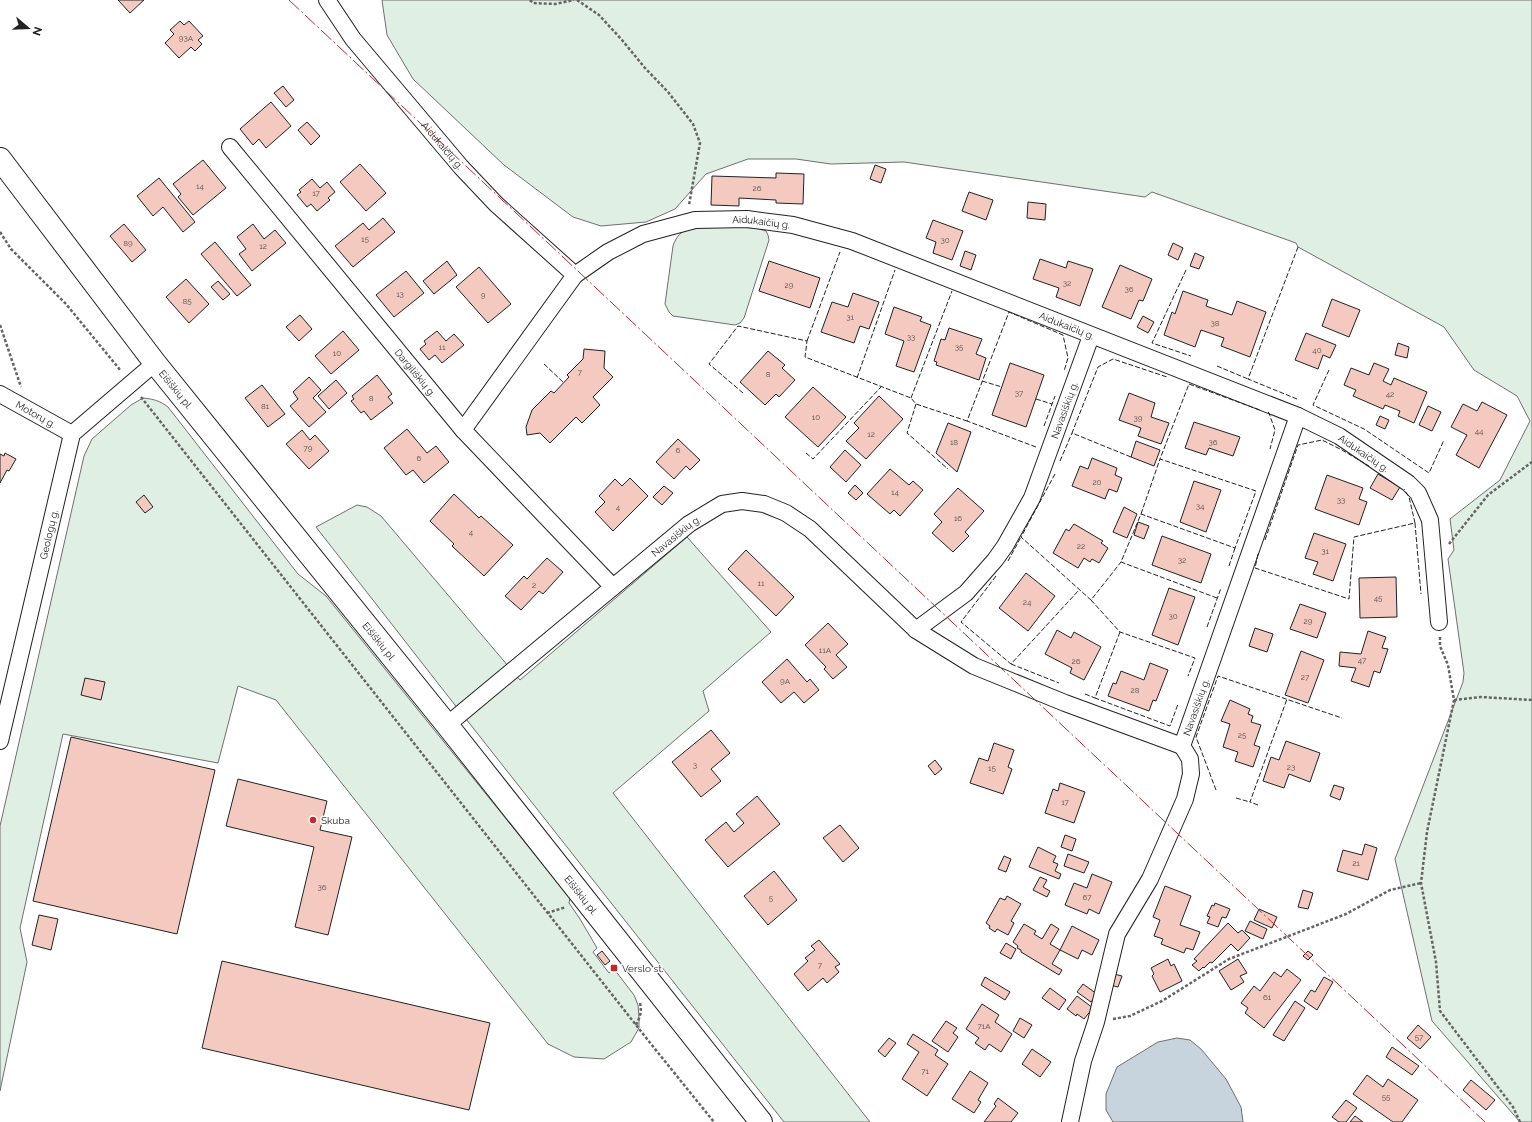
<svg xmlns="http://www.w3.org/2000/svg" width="1532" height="1122" viewBox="0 0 1532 1122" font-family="Raleway,sans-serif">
	<rect width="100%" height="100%" fill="#fff"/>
	<path fill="#e0efe3" stroke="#6f6f6f" d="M382,0H1532V1122H1520L1432,1021L1395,859L1463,682L1464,673L1448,559L1454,550L1450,519L1500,480L1530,421L1517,396L1474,370L1444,327L1298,247L1296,243L1152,192L1145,197L904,162L831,164L796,159H748L706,174L675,209L646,222L601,226L573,217L504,165L413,79L387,35Z
		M714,226L756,228L766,231L768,235L769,240L744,318L740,323L735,325L673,316L669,312L665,304L673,246C680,225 694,229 714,226Z
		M143,398C154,399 160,401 168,407L298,574L326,596L570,898L569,903L580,919L597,948L593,952L609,973L614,969L634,995L638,1005L639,1018V1028L631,1042L604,1059L574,1057L548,1044L276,700L238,686L218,763L63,734L20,928L27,962L0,1091V826L84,456L92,439L131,405Z
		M357,505L367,507L381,516L520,680L687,537L771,632L703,691L709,711L613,793L870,1122H784L440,686L316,527Z"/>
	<path fill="#c7d3dd" stroke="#6f6f6f" d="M1177,1038L1190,1040L1201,1049L1226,1079L1241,1107L1243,1122H1113L1106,1110V1094L1117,1067L1158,1042Z"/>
	<path fill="#f3c9c0" stroke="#222" d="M118,0H144L130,13Z
		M180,21L184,25L189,21L203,36L198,40L202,44L195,51L191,47L179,58L165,43L174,34L170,30Z
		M283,86L294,100L286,107L274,93Z
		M271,102L291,126L266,148L259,139L253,145L240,129Z
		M307,122L320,136L311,145L298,130Z
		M203,160L226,188L193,215L178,197L181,194L173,184Z
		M360,164L386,193L366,211L340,182Z
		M875,165L886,169L881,183L870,179Z
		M776,173L804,174L803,204L776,203V200L739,198V206L711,205L712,176L776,178Z
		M159,178L195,222L183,232L163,207L153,216L137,196Z
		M312,179L320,188L327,182L335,192L328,198L330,200L317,211L311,204L307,207L297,195L301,192L299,190Z
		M969,192L993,200L986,220L962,211Z
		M1028,202L1046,204L1045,220L1027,218Z
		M383,218L395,232L353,267L335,246L363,223L369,230Z
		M933,220L963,231L952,260L933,253L936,242L926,238Z
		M124,224L146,250L132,262L110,236Z
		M253,224L264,239L275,230L286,243L252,271L239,254L246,249L237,237Z
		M215,242L251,285L237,296L201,254Z
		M1173,243L1183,248L1178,260L1168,255Z
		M965,251L976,255L971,270L960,266Z
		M1195,253L1204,257L1199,269L1190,266Z
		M1040,259L1066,268L1068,261L1093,269L1080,306L1056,297L1059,288L1033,279Z
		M447,261L457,275L434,294L423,281Z
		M769,261L820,278L810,308L759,291Z
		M1120,265L1152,279L1143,301L1139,300L1131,319L1102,307Z
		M479,267L511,304L488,323L456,287Z
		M406,271L424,293L394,317L376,295Z
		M186,279L209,304L189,323L166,297Z
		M218,281L230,294L223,300L211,287Z
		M1183,291L1208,300L1206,306L1232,315L1237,301L1266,312L1250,357L1221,346L1224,338L1201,330L1195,347L1164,335L1172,312L1175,314Z
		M853,293L879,302L869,329L860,326L854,343L821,332L832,302L848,307Z
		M1332,299L1360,310L1349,337L1322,326Z
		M894,307L922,317L920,321L931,325L914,372L896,366L904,341L885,334Z
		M300,315L312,329L299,341L286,327Z
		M1143,316L1154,322L1148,333L1137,327Z
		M949,328L982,339L976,354L986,358L979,380L936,365L937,362L934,361L941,339L945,340Z
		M343,331L359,350L331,374L315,356Z
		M437,331L446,341L454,334L464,345L442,363L435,355L429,360L420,349L426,344L424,341Z
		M1306,333L1336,345L1330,358L1323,355L1318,369L1295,360Z
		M1398,343L1409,347L1407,358L1395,355Z
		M584,349L605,351L604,368L613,377L593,397L600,405L582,423L576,417L550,443L540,433L527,435L526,427L532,410L551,391L554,393L569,377L567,375L583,359Z
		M768,351L785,365L782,368L795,380L779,397L776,394L765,405L740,382Z
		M1010,363L1044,375L1026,427L992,415Z
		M1374,363L1389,369L1383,381L1391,385L1394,378L1427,392L1414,423L1398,416L1400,411L1385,405L1383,409L1353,396L1356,390L1344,385L1351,368L1369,375Z
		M377,375L392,394L388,397L393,403L371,420L364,411L361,413L351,401L354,399L352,396Z
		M309,377L321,390L313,398L326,412L309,427L290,406L298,399L293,392Z
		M336,380L347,393L329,409L318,396Z
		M262,385L285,414L268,427L245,398Z
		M813,387L846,417L818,447L785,417Z
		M1129,393L1155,403L1151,417L1169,423L1161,444L1138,436L1141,428L1119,420Z
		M879,396L903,419L866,459L846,441L859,428L854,423Z
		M1482,402L1507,415L1479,468L1456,455L1467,435L1451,427L1463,404L1477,411Z
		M1428,406L1441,412L1432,431L1419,425Z
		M1380,416L1389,420L1385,429L1376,425Z
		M1194,422L1240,437L1233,456L1209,448L1206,455L1185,448Z
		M948,423L971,432L957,472L936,453Z
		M407,429L427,453L436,446L449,462L424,483L413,470L406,475L384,448Z
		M302,430L310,440L315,435L329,451L309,469L286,444Z
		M678,439L700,460L690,470L686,466L674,479L656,462Z
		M1136,441L1160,450L1154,466L1131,457Z
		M845,450L861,465L846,482L830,467Z
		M5,453L16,459L9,471L7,470L0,483V454L4,456Z
		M1092,458L1117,468L1115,475L1122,478L1117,492L1109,489L1105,499L1072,486L1080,466L1088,469Z
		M890,469L909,485L913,481L923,490L900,516L894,510L890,514L867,494Z
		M1378,474L1400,487L1392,500L1370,488Z
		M1327,475L1363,488L1359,499L1367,502L1359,525L1315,509Z
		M630,478L648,496L613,531L595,512L605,502L599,496L615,479L622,486Z
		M1194,481L1221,490L1206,532L1180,522Z
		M855,485L863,493L856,500L848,493Z
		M664,486L673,493L662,505L653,497Z
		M958,488L984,511L965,532L969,536L953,552L932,533L942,522L934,514Z
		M454,494L479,518L481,516L513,545L484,576L452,546L454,544L430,521Z
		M144,495L153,507L145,513L136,502Z
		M1124,507L1137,514L1127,538L1113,532Z
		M1138,522L1149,526L1144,539L1134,535Z
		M1074,524L1103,541L1101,543L1108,548L1099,563L1092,559L1090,562L1084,558L1078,568L1053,553L1066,529L1069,531Z
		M1314,533L1346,544L1333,581L1313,574L1318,562L1305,558Z
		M1162,536L1211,554L1201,583L1152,565Z
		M746,550L794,597L776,616L728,569Z
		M547,558L563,572L543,594L539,591L521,610L505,596L524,576L527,579Z
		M1026,573L1055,596L1028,631L999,608Z
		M1396,577L1397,617L1360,618L1359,578Z
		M1169,588L1195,597L1178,645L1152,635Z
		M1300,604L1326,613L1317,638L1290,629Z
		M828,623L848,644L836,655L847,667L833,679L824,669L826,667L805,645Z
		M1255,628L1273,634L1267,652L1249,646Z
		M1057,630L1071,638L1074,632L1101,647L1084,680L1070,673L1072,668L1045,654Z
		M1368,631L1386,637L1382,648L1388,649L1380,673L1374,671L1369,687L1351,681L1356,668L1339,666L1340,652L1361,654Z
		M1301,651L1324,660L1308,703L1285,695Z
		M787,659L807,682L810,679L819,690L804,703L794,692L781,703L762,682Z
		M1150,663L1168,670L1156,701L1153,700L1149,711L1108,696L1113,683L1116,684L1121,671L1144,680Z
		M85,678L105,682L101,700L81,695Z
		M1230,700L1250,709L1248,714L1253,716L1251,722L1261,725L1254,745L1260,747L1253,767L1235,761L1238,752L1223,747L1230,724L1221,721Z
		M711,730L730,753L711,769L721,781L701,797L672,762Z
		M71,737L215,770L177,934L33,901Z
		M1286,741L1320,753L1310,782L1289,774L1284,788L1263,781L1271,757L1279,760Z
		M994,743L1014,750L1008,767L1012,769L1003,794L970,783L979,758L988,761Z
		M935,760L942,769L935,775L928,766Z
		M238,779L327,801L320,830L352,837L328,935L295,927L314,847L226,826Z
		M1060,783L1085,792L1074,823L1045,813L1053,789L1058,791Z
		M1334,785L1344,788L1340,800L1330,796Z
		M757,796L780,824L728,867L705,840L726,822L734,832L744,823L736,814Z
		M840,825L859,848L843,862L823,838Z
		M1065,835L1076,839L1072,851L1061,847Z
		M1365,844L1377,848L1368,880L1337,871L1343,850L1362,855Z
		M1038,847L1056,856L1053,862L1058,864L1055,871L1061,874L1059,879L1029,867Z
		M1068,854L1089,862L1084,873L1064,866Z
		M1004,856L1011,859L1006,872L998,869Z
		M774,871L797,900L768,925L744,896Z
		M1092,874L1112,882L1099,914L1089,909L1087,914L1065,905L1074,883L1087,888Z
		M1040,877L1047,880L1043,887L1050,891L1047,897L1033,890Z
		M1165,886L1191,896L1180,925L1200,932L1193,950L1186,948L1184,953L1161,944L1163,939L1154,936L1160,920L1153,917Z
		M1303,890L1313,893L1308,909L1298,907Z
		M1007,896L1021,904L1011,921L1014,923L1008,935L997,929L995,932L989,928L990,926L986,923L1000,898L1005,900Z
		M1215,903L1230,909L1226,918L1222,917L1218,927L1207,923L1210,917L1207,916L1212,905L1214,906Z
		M1259,909L1277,917L1272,928L1254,920Z
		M39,915L58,919L51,950L32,945Z
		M1250,921L1267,929L1263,939L1245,931Z
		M1228,923L1238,933L1242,930L1250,938L1238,951L1231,944L1212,963L1210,962L1204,968L1203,967L1199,971L1192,965L1197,961L1194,959Z
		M1024,924L1036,931L1034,934L1042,939L1051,924L1059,929L1050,944L1060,950L1052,964L1062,970L1059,975L1021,952V950L1017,948L1018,946L1013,942Z
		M1072,926L1099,940L1092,955L1082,950L1078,959L1060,950Z
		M819,940L840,964L835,967L839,972L827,983L823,978L808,991L794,974L808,961L805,958L815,950L811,946Z
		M1006,943L1016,949L1011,959L1000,953Z
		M602,951L610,961L605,965L597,955Z
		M1308,951L1313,955L1308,960L1303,956Z
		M1168,959L1171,966L1174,964L1182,981L1160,992L1152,976L1154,974L1151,968Z
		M1238,959L1247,973L1240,976L1244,982L1231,990L1219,971Z
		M222,961L490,1023L469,1110L202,1048Z
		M1287,969L1301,980L1264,1028L1245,1013L1248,1008L1241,1003L1254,986L1260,991L1274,972L1281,977Z
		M1114,974L1122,976L1118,987L1110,985Z
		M985,977L1010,992L1005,1000L981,985Z
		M1324,977L1333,982L1317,1010L1304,1001L1311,990L1315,992Z
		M1083,984L1097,994L1091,1002L1077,992Z
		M1050,988L1066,1000L1059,1010L1042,998Z
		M1077,996L1093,1008L1084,1019L1077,1014L1076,1016L1067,1009Z
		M1295,1001L1305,1008L1284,1041L1273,1035Z
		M982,1004L999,1015L995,1022L1012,1034L1001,1052L989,1044L985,1050L975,1043L979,1038L966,1029Z
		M1020,1018L1032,1025L1024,1038L1013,1031Z
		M946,1021L957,1028L953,1033L958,1037L948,1052L932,1041Z
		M1418,1025L1431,1037L1420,1049L1407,1038Z
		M913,1034L938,1050L935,1055L948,1064L927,1096L902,1079L919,1052L907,1044Z
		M889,1038L896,1043L885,1057L878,1051Z
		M1392,1047L1419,1066L1412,1075L1386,1057Z
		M1032,1049L1051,1062L1040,1077L1022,1064Z
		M970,1071L988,1083L978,1100L981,1102L974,1113L952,1099Z
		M1367,1075L1383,1087L1388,1079L1418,1100L1402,1122H1393L1353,1094Z
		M1471,1080L1495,1100L1486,1110L1463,1090Z
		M998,1098L1018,1113L1011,1122H984L996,1106L994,1104Z
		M1346,1100L1357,1108L1346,1122H1339L1332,1117Z
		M1355,1116L1363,1122H1350Z"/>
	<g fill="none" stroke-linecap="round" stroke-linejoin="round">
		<g stroke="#222" stroke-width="18">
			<g id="minor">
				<path id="s1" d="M327,0L353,39L461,167L496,204L575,275"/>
				<path id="s2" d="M230,147L463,430L613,587"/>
				<path id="s3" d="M0,394L72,434"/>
				<path id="s4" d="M463,430L575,275L608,252L643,234L695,220L747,219L793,225L852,241L1298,416L1339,436L1408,483L1418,493L1430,520L1439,622"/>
				<path id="s5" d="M916,630L966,593L995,560L1005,546L1032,498L1091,336"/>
				<path id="s6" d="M447,725L689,524L722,504L742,501L764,504L786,513L810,529L916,630L974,666L1065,703L1182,746L1298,416"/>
				<path id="s7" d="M0,741L72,434L155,363"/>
				<path d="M1070,1122L1083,1061L1096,1022L1117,934L1150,879L1185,799L1191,774L1190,759L1182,746"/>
			</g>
		</g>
		<g stroke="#222" stroke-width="24">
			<g id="primary">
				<path id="s8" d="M0,159L155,363L447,725L761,1122"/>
			</g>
		</g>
		<path stroke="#646464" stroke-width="2.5" stroke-dasharray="3 2" stroke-linecap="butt" d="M530,0L533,3L555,4L574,0
			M577,0L599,15L622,40L645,68L668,92L693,124L700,143L689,205
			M0,232L11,249L66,304L121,371
			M0,325L21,387
			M141,397L651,1044L714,1122
			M1449,544L1488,495L1532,462
			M1440,637V646L1448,665L1454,700L1427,832L1421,883L1436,962L1440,1011L1513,1107L1520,1122
			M1454,700L1481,697L1532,700
			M547,913L566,907
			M1113,1019L1130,1016L1162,1001L1229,959L1346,914L1390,890L1421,883
			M636,1025C640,1017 642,1012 640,1003"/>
		<use href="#minor" stroke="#fff" stroke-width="16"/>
		<use href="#primary" stroke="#fff" stroke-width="22"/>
		<path stroke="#222" stroke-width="1" stroke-dasharray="5 2" stroke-linecap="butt" d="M1186,270L1152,343L1191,356
			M807,341L840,252
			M544,364L564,383
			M1217,366L1248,379
			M1329,370L1313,405L1364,429L1429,473L1444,440
			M857,378L895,270
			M982,381L1002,387
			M743,393L709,364L738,326L807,341L805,357L911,398L916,404L967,421
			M911,398L952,291
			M1036,399L1052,404
			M1297,399L1248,379L1298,247
			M916,404L907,433L948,469
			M1268,412L1269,413L1275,430L1270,449
			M1044,426L1055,396
			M1036,447L967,421L1009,312L1063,335L1068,358L1064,371
			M806,453L813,459L881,387
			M1131,457L1072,433L1098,367L1113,359L1167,377
			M1060,461L1072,433
			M1055,474L1021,537L1091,600L1121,562
			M1141,514L1160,459
			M1415,523L1421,594
			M1265,540L1298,445L1322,440L1342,450L1369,466
			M1258,554L1255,568L1349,599L1354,537L1415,523L1409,497L1404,489
			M1008,561L1021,537
			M1229,566L1235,548
			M996,576L961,622L1011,664L1079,590
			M1217,598L1121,562L1141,514L1235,548L1256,491L1160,459L1189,384L1260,410
			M1091,600L1120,632L1195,658L1188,676
			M1207,627L1221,588
			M1120,632L1095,698L1170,726L1178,704
			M1011,664L1059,683
			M1085,694L1095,698
			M1216,790L1196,737L1218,676L1342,718
			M1236,798L1250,802
			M1258,805L1250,802L1287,699"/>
		<path stroke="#c62828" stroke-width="1" stroke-dasharray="14 3 2 3" stroke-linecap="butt" d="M289,0L1485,1122"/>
	</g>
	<g fill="#c62828" stroke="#fff" stroke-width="1.5">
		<circle cx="313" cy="820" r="4"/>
		<rect x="610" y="964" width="8" height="8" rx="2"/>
	</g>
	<g text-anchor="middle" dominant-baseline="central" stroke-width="3" stroke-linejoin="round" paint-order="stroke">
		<g font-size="8" fill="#564c4a">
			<text x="186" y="38">93A</text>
			<text x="200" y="186">14</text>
			<text x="757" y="188">26</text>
			<text x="316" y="193">17</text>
			<text x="365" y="239">15</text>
			<text x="945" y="240">30</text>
			<text x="128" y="243">89</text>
			<text x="263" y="246">12</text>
			<text x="1067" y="283">32</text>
			<text x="789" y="285">29</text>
			<text x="1129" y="289">36</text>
			<text x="400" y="294">13</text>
			<text x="483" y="295">9</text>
			<text x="187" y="301">85</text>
			<text x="850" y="317">31</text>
			<text x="1215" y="323">38</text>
			<text x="911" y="337">33</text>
			<text x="442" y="347">11</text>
			<text x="959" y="347">35</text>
			<text x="1317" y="350">40</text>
			<text x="337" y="353">10</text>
			<text x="580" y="372">7</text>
			<text x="768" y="374">8</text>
			<text x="1019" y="393">37</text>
			<text x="1390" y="394">42</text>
			<text x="371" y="398">8</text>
			<text x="265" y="406">81</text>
			<text x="816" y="417">10</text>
			<text x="1138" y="418">39</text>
			<text x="1479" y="431">44</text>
			<text x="871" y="434">12</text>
			<text x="954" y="442">18</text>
			<text x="1213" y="442">36</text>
			<text x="308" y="448">79</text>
			<text x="678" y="450">6</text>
			<text x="419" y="458">6</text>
			<text x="1097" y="482">20</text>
			<text x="895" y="492">14</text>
			<text x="1341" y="500">33</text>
			<text x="1200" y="506">34</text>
			<text x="618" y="507">4</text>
			<text x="958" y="518">16</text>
			<text x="471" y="532">4</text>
			<text x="1081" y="546">22</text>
			<text x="1325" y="551">31</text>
			<text x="1182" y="560">32</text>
			<text x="761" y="583">11</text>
			<text x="534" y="585">2</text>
			<text x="1378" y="598">45</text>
			<text x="1027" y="602">24</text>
			<text x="1173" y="616">30</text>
			<text x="1308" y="621">29</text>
			<text x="825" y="650">11A</text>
			<text x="1362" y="660">47</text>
			<text x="1076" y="661">26</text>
			<text x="1305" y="677">27</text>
			<text x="785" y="681">9A</text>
			<text x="1135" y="690">28</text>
			<text x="1242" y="735">25</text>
			<text x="695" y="765">3</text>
			<text x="1291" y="767">23</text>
			<text x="992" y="768">15</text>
			<text x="1065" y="802">17</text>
			<text x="1356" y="863">21</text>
			<text x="322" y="887">36</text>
			<text x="1087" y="897">67</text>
			<text x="771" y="898">5</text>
			<text x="820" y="965">7</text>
			<text x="1267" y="997">61</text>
			<text x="984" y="1026">71A</text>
			<text x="1419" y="1037">57</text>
			<text x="925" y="1071">71</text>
			<text x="1386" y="1097">55</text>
		</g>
		<g font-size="10" fill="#222" stroke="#fff">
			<text stroke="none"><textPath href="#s1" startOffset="186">Aidukaičių g.</textPath></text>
			<text stroke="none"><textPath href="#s4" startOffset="391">Aidukaičių g.</textPath></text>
			<text stroke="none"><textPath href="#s4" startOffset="715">Aidukaičių g.</textPath></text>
			<text stroke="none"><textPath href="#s2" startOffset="292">Dargiliškių g.</textPath></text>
			<text stroke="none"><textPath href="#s8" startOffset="290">Eišiškių pl.</textPath></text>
			<text stroke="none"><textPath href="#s5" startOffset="272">Navasiškių g.</textPath></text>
			<text stroke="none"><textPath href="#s3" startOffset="41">Motorų g.</textPath></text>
			<text stroke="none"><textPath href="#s4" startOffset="1039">Aidukaičių g.</textPath></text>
			<text stroke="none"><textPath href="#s7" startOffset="212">Geologų g.</textPath></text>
			<text stroke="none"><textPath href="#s6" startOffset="297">Navasiškių g.</textPath></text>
			<text stroke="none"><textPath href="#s8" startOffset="614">Eišiškių pl.</textPath></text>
			<text stroke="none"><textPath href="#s6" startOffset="927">Navasiškių g.</textPath></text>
			<text stroke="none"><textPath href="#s8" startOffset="938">Eišiškių pl.</textPath></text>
		</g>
		<g font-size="10" fill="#222" stroke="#fff" text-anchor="start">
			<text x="321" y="820">Skuba</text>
			<text x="622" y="968">Verslo st.</text>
		</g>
	</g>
	<g transform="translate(28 28) rotate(109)" stroke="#ffffff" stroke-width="3" paint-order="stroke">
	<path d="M0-3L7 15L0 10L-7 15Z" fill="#222222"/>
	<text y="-6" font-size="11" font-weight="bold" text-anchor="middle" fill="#222222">N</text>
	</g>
</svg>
